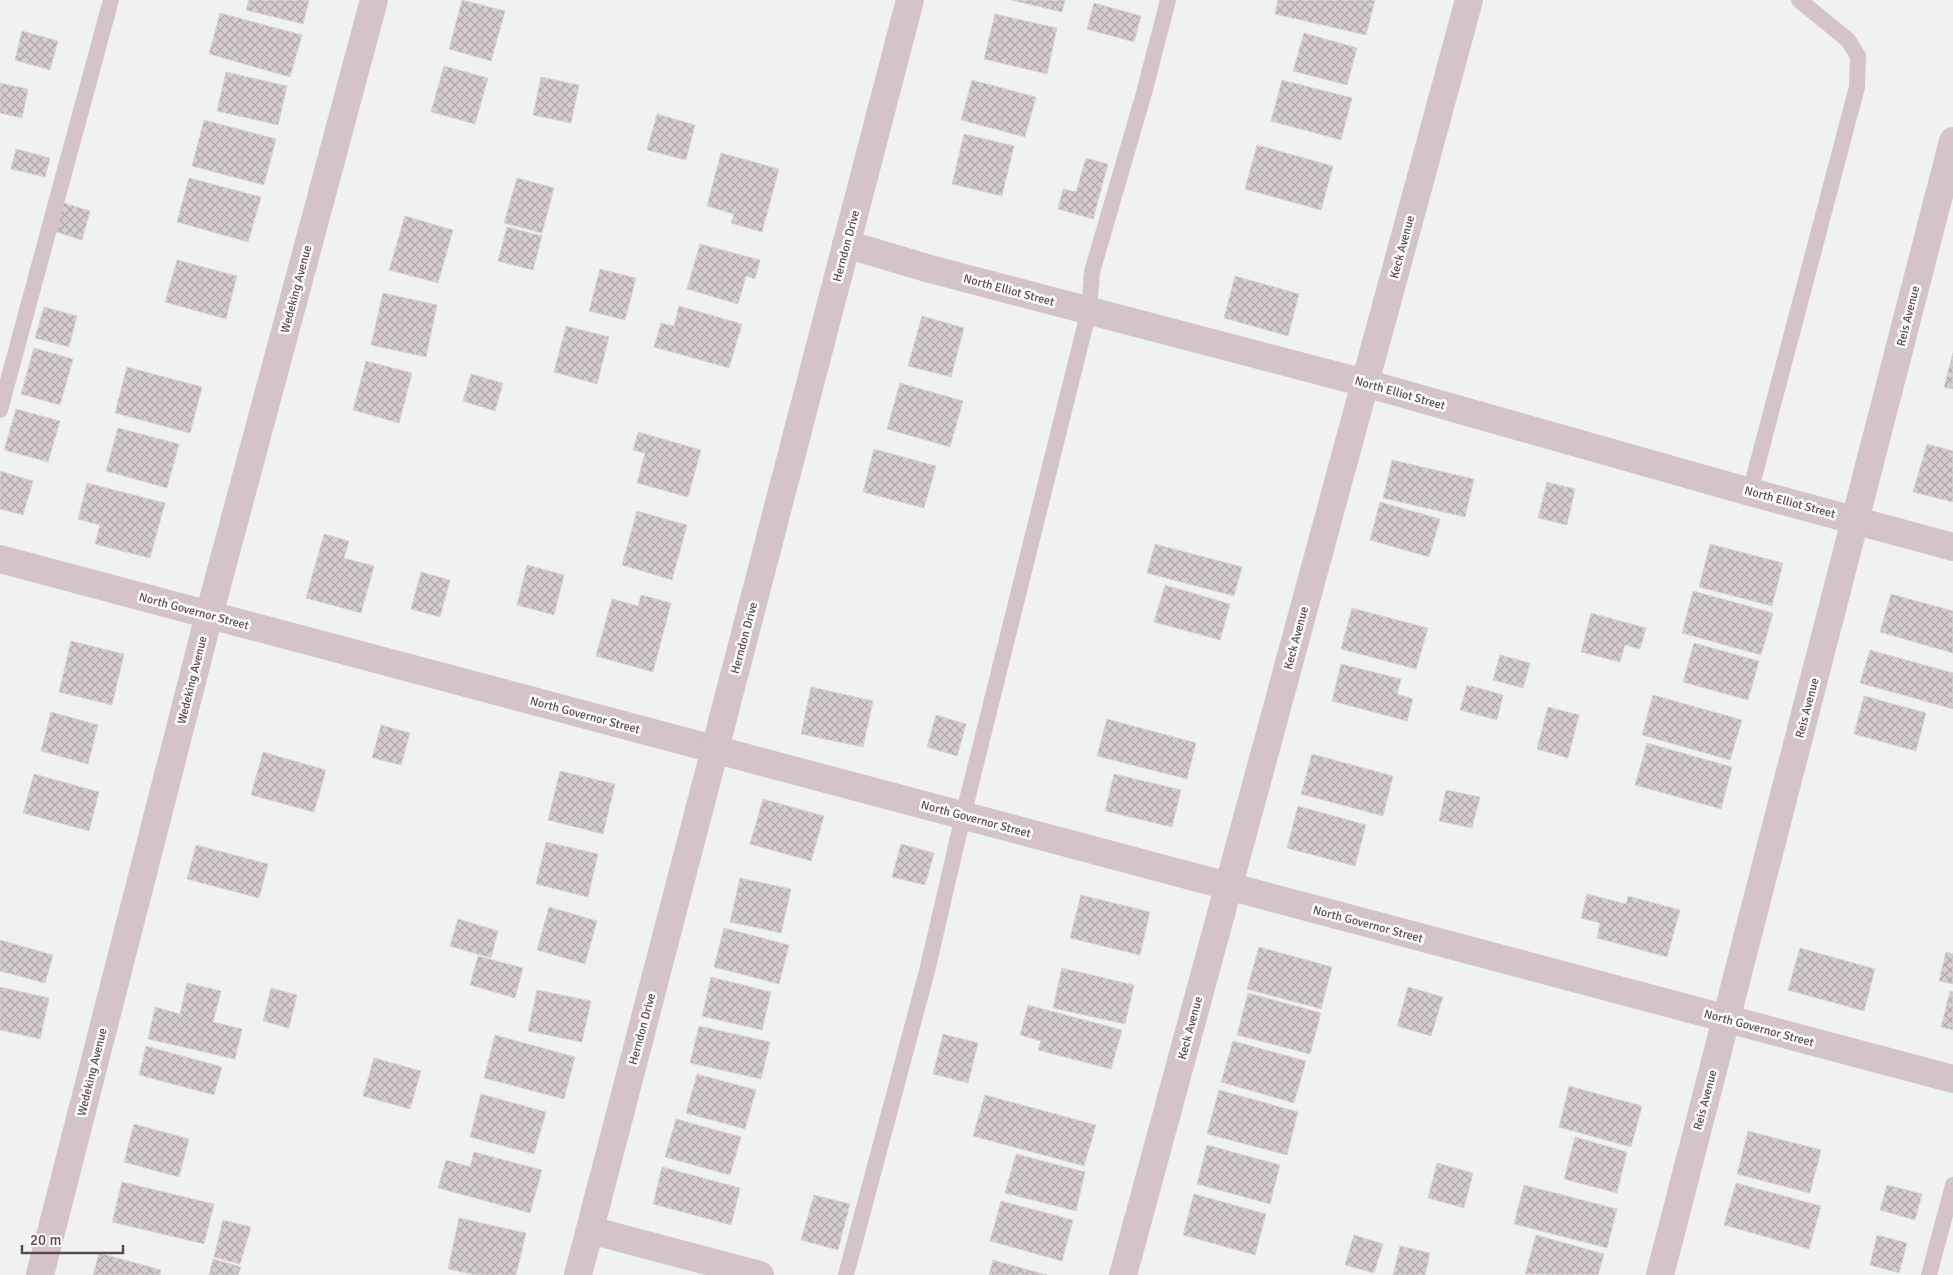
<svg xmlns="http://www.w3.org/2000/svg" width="1953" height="1275" font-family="Signika,sans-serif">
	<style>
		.building { fill: url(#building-cross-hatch); stroke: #dbd4d4 }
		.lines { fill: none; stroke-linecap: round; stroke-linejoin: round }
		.lane { stroke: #d4c4c8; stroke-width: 16 }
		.street { stroke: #d4c4c8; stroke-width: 28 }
		.labels { text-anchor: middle; stroke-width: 5; stroke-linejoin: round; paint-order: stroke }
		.street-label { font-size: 12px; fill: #5d484e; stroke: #fff }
	</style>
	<defs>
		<pattern id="building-cross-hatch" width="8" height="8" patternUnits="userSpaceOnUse" patternTransform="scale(1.25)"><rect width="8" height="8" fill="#d5ccce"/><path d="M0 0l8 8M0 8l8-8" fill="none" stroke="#b0a8a9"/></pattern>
	</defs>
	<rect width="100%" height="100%" fill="#f0f2f1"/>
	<g class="building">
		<polygon points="249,0 309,0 303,24 246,10"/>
		<polygon points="462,0 505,11 491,61 449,49"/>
		<polygon points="1011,0 1065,0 1062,12"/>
		<polygon points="1278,0 1375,0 1366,35 1275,14"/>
		<polygon points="1094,3 1141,16 1134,42 1087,29"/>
		<polygon points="220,13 302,35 290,77 209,54"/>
		<polygon points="995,14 1057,28 1047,74 984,59"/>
		<polygon points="22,31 58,41 50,70 15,60"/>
		<polygon points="1304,33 1357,48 1347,85 1293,71"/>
		<polygon points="444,66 488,78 475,124 431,112"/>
		<polygon points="226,72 287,86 278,125 217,111"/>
		<polygon points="541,77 579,85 571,123 533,115"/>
		<polygon points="972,80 1036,97 1025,137 961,120"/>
		<polygon points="1282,80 1352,98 1341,140 1271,121"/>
		<polygon points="0,83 28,89 22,118 0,113"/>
		<polygon points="657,114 695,125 686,160 647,150"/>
		<polygon points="204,120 276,139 264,185 192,166"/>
		<polygon points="964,134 1014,146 1002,196 952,184"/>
		<polygon points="1257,145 1333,166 1321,210 1245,189"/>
		<polygon points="16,149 50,158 45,177 11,169"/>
		<polygon points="721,153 779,169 762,232 731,223 734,214 707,206"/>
		<polygon points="1086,158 1108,164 1093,219 1058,209 1063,189 1076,192"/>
		<polygon points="189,178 261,197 248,242 177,222"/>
		<polygon points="517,178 554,188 542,233 504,223"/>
		<polygon points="61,202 90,211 82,240 53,231"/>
		<polygon points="405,216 453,230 438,283 389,270"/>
		<polygon points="507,227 542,236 533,270 498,261"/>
		<polygon points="700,244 760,260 755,279 746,276 738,304 687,289"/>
		<polygon points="177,260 237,276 226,319 165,302"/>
		<polygon points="600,269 636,278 625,320 589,311"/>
		<polygon points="1235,276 1299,294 1288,336 1224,318"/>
		<polygon points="383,293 437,305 426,357 371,345"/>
		<polygon points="679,306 742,324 729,368 654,347 661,323 674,326"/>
		<polygon points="44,307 77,316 69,347 35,338"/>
		<polygon points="922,316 964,328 951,377 908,366"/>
		<polygon points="566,326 609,337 597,384 554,372"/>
		<polygon points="34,348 73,359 60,405 21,394"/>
		<polygon points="1953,353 1953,389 1944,387"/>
		<polygon points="366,361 412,373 399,423 353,410"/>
		<polygon points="127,367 202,387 190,433 115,413"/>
		<polygon points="471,374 503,383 495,411 463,401"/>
		<polygon points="900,383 963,401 950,447 887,429"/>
		<polygon points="16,409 60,421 48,462 4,450"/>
		<polygon points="118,428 179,444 167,488 106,471"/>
		<polygon points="638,432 701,450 688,497 637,483 645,453 633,450"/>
		<polygon points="1927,444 1953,451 1953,502 1913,492"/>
		<polygon points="874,449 936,466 924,508 863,492"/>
		<polygon points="1392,460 1474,479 1465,517 1383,498"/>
		<polygon points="0,471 33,481 23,515 0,509"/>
		<polygon points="1547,482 1575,489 1567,525 1538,518"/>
		<polygon points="87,483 165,503 150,558 95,544 100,525 78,519"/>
		<polygon points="1380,502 1440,519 1429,557 1370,540"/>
		<polygon points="637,511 687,525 672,580 622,565"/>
		<polygon points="324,534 349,541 344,558 374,566 361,613 306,598"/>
		<polygon points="1155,544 1242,567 1234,596 1147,573"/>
		<polygon points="1710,544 1783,563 1772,606 1699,587"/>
		<polygon points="527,565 564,575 554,615 517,605"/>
		<polygon points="421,572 450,580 440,617 411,609"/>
		<polygon points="1165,585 1230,604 1220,640 1154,622"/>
		<polygon points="1693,591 1773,613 1761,655 1682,633"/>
		<polygon points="1891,594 1953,611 1953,653 1880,632"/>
		<polygon points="641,595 671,603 653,672 596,656 612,599 638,606"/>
		<polygon points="1352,608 1428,628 1416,669 1341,649"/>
		<polygon points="1591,613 1646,628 1640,649 1625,645 1620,662 1581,652"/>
		<polygon points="71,641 124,654 112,705 59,692"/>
		<polygon points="1694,643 1759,661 1748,700 1683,682"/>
		<polygon points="1870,650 1953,673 1953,709 1860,683"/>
		<polygon points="1500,655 1530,663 1523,688 1493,680"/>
		<polygon points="1341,664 1401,679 1397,694 1413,699 1407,721 1332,701"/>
		<polygon points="1467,685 1503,695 1497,720 1460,710"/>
		<polygon points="811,687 873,701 863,747 801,734"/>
		<polygon points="1653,695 1742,720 1730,760 1642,735"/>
		<polygon points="1864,696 1926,713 1916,751 1854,734"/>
		<polygon points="1548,707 1579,715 1568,758 1537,749"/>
		<polygon points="51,712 98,725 88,764 41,751"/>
		<polygon points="936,715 966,724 957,756 927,747"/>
		<polygon points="1107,719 1196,743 1187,779 1097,756"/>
		<polygon points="381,725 410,733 401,765 372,758"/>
		<polygon points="1647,743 1732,767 1721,809 1635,785"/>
		<polygon points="263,752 326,770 314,812 251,795"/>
		<polygon points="1312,754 1393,776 1383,816 1301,794"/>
		<polygon points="560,771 615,784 603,834 548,820"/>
		<polygon points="34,774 99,792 89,831 23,813"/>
		<polygon points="1114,774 1181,790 1172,827 1105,811"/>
		<polygon points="1446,790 1480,797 1472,828 1439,821"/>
		<polygon points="763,799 824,816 811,861 750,844"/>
		<polygon points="1298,806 1366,825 1355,866 1287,848"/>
		<polygon points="546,842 598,854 588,897 536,884"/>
		<polygon points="901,844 934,853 925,885 892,877"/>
		<polygon points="196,845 268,864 259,898 187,879"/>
		<polygon points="740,878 791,889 781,933 730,922"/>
		<polygon points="1587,894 1626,904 1628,896 1680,910 1667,957 1597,938 1600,923 1581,918"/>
		<polygon points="1081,895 1150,912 1140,955 1070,938"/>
		<polygon points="549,907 597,921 585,964 537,950"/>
		<polygon points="458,919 498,931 491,958 450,946"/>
		<polygon points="724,928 789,945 779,984 714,967"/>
		<polygon points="0,940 53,955 45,983 0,971"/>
		<polygon points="1259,947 1332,967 1321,1009 1247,989"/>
		<polygon points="1800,948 1875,969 1864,1011 1788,990"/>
		<polygon points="1946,952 1953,954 1953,984 1939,981"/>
		<polygon points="478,956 523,968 515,998 470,985"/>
		<polygon points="1062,968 1134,985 1125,1024 1053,1008"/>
		<polygon points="711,977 771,992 762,1030 702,1016"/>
		<polygon points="187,983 221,991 213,1022 242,1029 235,1059 148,1039 155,1007 180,1014"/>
		<polygon points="0,987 49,998 40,1039 0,1030"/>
		<polygon points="1408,987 1443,997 1431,1036 1397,1026"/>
		<polygon points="271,988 297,995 289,1028 263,1021"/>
		<polygon points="537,990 591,1001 582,1042 528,1031"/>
		<polygon points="1950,991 1953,992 1953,1030 1941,1027"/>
		<polygon points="1248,993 1321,1013 1310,1054 1237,1035"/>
		<polygon points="1028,1005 1122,1030 1111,1069 1038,1050 1041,1041 1020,1035"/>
		<polygon points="699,1026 770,1042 761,1079 690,1063"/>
		<polygon points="943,1034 978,1043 968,1083 933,1074"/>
		<polygon points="495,1035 575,1057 564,1099 484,1078"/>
		<polygon points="1233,1041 1306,1061 1294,1103 1221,1082"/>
		<polygon points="146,1046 222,1067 214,1095 139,1075"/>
		<polygon points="374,1058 421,1071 410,1109 363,1096"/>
		<polygon points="697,1074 756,1090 745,1129 686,1113"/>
		<polygon points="1569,1086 1642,1106 1631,1147 1559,1127"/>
		<polygon points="1219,1090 1298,1112 1287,1155 1207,1134"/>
		<polygon points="481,1094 546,1112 534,1154 470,1137"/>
		<polygon points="985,1095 1096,1125 1084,1166 973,1136"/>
		<polygon points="676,1119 741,1137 730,1175 665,1157"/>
		<polygon points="134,1124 189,1139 179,1177 124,1162"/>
		<polygon points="1748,1131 1821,1150 1810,1193 1737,1174"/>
		<polygon points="1575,1137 1627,1152 1617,1193 1564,1179"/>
		<polygon points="1207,1145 1280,1165 1270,1204 1197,1184"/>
		<polygon points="474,1152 542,1170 530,1213 438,1188 446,1160 470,1167"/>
		<polygon points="1016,1154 1085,1172 1076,1211 1005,1193"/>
		<polygon points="1437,1163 1473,1173 1464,1208 1428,1198"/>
		<polygon points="662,1167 740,1188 731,1225 653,1204"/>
		<polygon points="122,1182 214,1204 204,1244 112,1222"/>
		<polygon points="1736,1183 1821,1206 1809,1249 1724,1225"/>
		<polygon points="1524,1185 1617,1209 1607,1248 1514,1224"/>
		<polygon points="1887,1185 1922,1194 1915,1220 1880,1210"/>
		<polygon points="1194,1194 1266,1214 1255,1255 1183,1235"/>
		<polygon points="814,1195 850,1204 838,1250 801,1240"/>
		<polygon points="1001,1201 1073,1220 1062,1261 990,1241"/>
		<polygon points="459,1218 526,1233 516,1275 476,1275 448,1269"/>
		<polygon points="223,1220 251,1227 240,1264 214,1257"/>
		<polygon points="1354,1235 1383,1244 1374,1273 1345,1265"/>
		<polygon points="1536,1235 1604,1254 1598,1275 1525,1274"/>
		<polygon points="1877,1235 1907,1243 1899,1273 1870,1265"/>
		<polygon points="1400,1246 1430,1253 1425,1275 1393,1275"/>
		<polygon points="99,1253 161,1270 160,1275 93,1275"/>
		<polygon points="213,1259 241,1267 238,1275 209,1275"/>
		<polygon points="993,1260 1047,1275 989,1275"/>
	</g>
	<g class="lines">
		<g class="lane">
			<polyline points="0,410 111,0"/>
			<polyline points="1750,492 1857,87 1858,56 1848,40 1799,0"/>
			<polyline points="846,1275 927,971 963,816 1089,310 1092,272 1144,93 1168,0"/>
			<polyline points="1929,1275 1953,1185"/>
		</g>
		<g class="street">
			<polyline points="846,244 930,269 1365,383 1750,492 1953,547"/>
			<polyline points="0,559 1953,1079"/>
			<polyline points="590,1230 760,1275"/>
			<polyline points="40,1275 209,615 374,0"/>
			<polyline points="578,1275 910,0"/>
			<polyline points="1123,1275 1469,0"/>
			<polyline points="1660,1275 1953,141"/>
		</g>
	</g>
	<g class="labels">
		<g class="street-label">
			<text transform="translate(846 246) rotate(-75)" y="4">Herndon Drive</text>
			<text transform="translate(1402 247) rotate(-75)" y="4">Keck Avenue</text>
			<text transform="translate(296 289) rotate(-75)" y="4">Wedeking Avenue</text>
			<text transform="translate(1009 290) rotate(15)" y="4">North Elliot Street</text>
			<text transform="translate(1908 316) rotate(-76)" y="4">Reis Avenue</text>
			<text transform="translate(1400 393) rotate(16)" y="4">North Elliot Street</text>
			<text transform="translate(1790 502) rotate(15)" y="4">North Elliot Street</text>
			<text transform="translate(194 611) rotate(15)" y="4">North Governor Street</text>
			<text transform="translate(744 638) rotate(-75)" y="4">Herndon Drive</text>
			<text transform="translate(1296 638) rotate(-75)" y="4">Keck Avenue</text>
			<text transform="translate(192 680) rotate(-76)" y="4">Wedeking Avenue</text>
			<text transform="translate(1807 708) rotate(-75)" y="4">Reis Avenue</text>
			<text transform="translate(585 715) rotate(15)" y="4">North Governor Street</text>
			<text transform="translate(976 819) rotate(15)" y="4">North Governor Street</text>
			<text transform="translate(1368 924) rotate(15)" y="4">North Governor Street</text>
			<text transform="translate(1190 1028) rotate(-75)" y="4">Keck Avenue</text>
			<text transform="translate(1759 1028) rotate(15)" y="4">North Governor Street</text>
			<text transform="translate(642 1029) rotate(-75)" y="4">Herndon Drive</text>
			<text transform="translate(92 1072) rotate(-76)" y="4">Wedeking Avenue</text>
			<text transform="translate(1705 1100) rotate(-75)" y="4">Reis Avenue</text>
		</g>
	</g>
	<path d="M22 1245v8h101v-8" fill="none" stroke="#5d484e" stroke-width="2.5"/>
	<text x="30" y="1245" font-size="15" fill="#5d484e" stroke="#ffffff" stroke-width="4" paint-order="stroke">20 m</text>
</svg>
